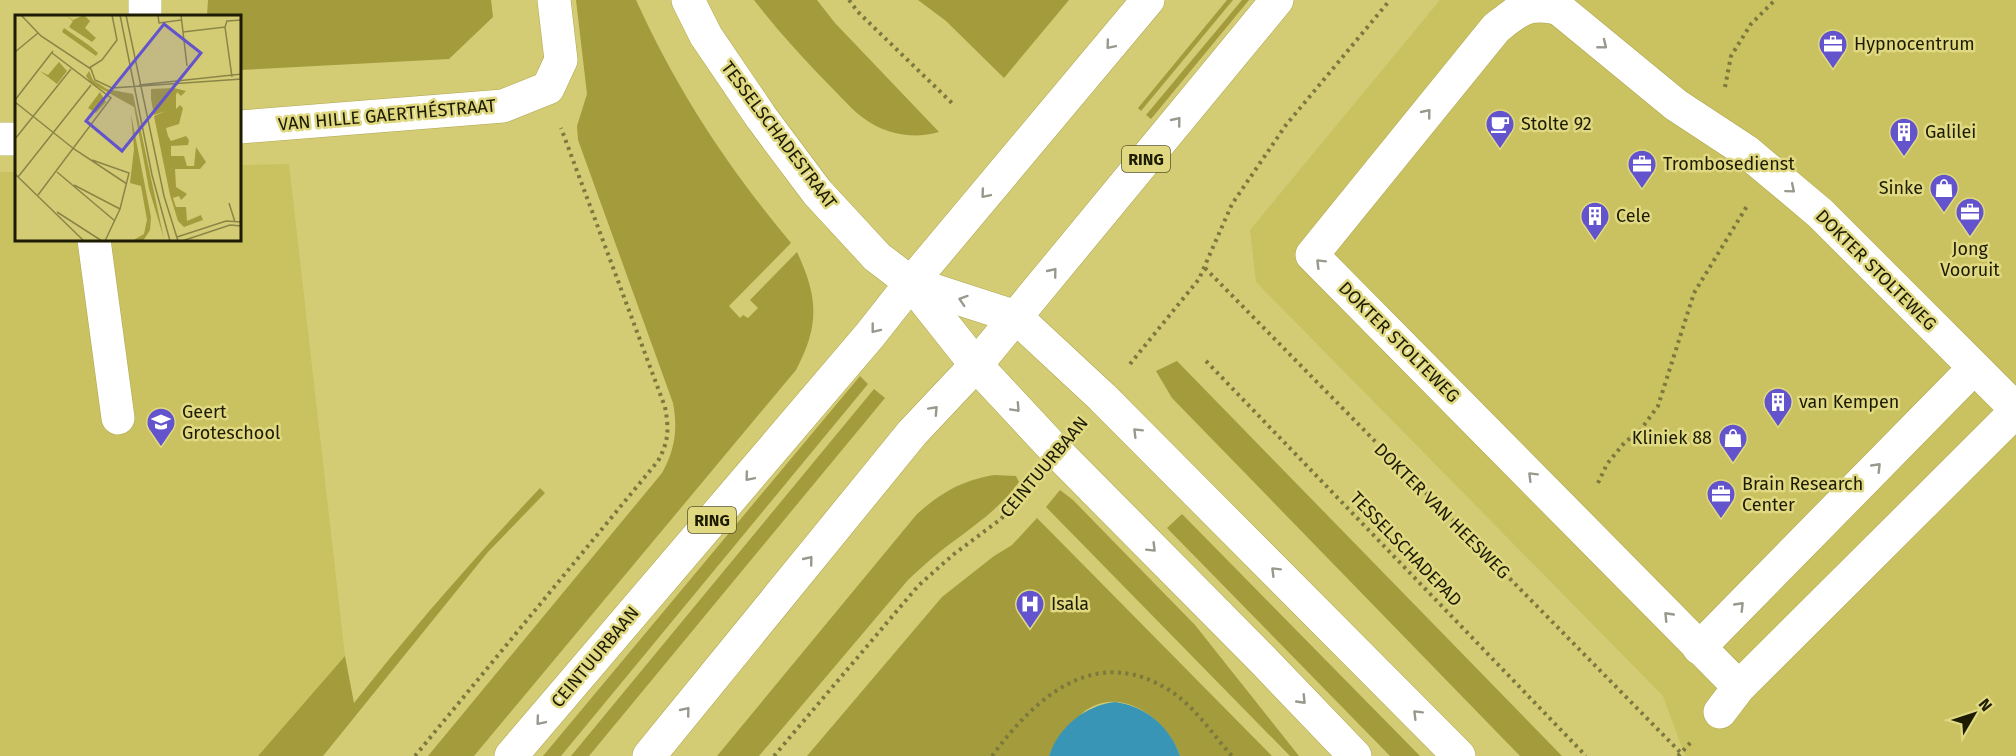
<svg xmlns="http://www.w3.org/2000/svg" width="2016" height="756" font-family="'Fira Sans',sans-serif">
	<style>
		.built { fill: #cac161 }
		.green { fill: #a39b3c }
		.water { fill: #3895b5 }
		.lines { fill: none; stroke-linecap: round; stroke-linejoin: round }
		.minor-casing { stroke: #ada64f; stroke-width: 34 }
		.major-casing { stroke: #ada64f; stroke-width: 34 }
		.path { stroke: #7c783e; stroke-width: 4; stroke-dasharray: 3 4.5; stroke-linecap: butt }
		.minor { stroke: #fff; stroke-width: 33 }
		.major { stroke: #fff; stroke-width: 33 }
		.oneway { stroke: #99988d }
		.labels { text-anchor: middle; stroke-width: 5; stroke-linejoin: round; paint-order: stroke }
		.shield { fill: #e0d982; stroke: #585428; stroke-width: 1.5 }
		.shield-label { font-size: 16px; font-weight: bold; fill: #1d1b01 }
		.poi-label { font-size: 18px; fill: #1d1b01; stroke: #e0d982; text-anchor: start }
		.street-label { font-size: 18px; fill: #1d1b01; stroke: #e0d982 }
		.inset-road { fill: none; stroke: #8a8547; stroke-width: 1.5 }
		.view { fill: #6354cd; fill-opacity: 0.15; stroke: #6354cd; stroke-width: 3 }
		.inset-edge { fill: none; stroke: #1d1b01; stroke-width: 3 }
	</style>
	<rect width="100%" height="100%" fill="#d3cc75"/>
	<g class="built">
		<polygon points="1440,0 2016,0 2016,756 1685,756 1663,696 1256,282 1250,230"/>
		<polygon points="289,164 345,656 258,756 0,756 0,172 16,172 16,240 240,240 240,165"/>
	</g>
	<g class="green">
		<polygon points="208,0 491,0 493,17 449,59 240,70 240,16 207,16"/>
		<path d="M576,0H636C678,92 727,166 791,243L729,306L740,318L743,315L748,318L758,308L750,300L797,252C818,297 820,325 796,370L474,756H428L662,473C675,450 678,429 673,403L578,140L577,126L587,94Z"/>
		<path d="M754,0H817L835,23L939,132C918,138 896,136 876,126C858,117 845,101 831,87C804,59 778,31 754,0Z"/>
		<polygon points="918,0 1069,0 1004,78 946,21"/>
		<polygon points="1227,0 1233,0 1141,111 1138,108"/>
		<polygon points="1242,0 1249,0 1151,119 1146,115"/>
		<polygon points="1177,361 1562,756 1520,756 1172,398 1156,371"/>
		<polygon points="860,376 868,384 561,756 543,756"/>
		<polygon points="874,389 885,398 589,756 571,756"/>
		<path d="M994,475L1016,476L1019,482C1001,507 978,523 954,541C937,553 923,566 908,580L759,756H717L917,514C942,492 961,481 994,475Z"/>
		<path d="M540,488L545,493L488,552L323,756H258L345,656L354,703C413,628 474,558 540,488Z"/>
		<polygon points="1060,490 1073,500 1195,625 1299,756 1290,756 1046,507"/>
		<polygon points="1182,514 1420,756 1390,756 1167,528"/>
		<path d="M1037,518L1272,756H1180C1169,722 1125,686 1088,709C1077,715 1060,741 1051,751L1049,756H807L942,597L994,556L1012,545Z"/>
	</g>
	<path class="water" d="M1115,702C1146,706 1170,727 1180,756H1049C1058,727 1086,705 1115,702Z"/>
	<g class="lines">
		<g class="minor-casing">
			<g id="minor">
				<polyline points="145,0 145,16"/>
				<polyline points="688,0 706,36 761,117 817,192 877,257 911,283 976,365 1057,452 1261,658 1355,756"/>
				<polyline points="1554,0 1558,8 1676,105 1746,151 1820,213 2016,409"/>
				<path d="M1558,8C1527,2 1520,9 1496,28L1312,255L1739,687"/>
				<polyline points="240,127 503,106 548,88 561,60 554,0"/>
				<polyline points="0,139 16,139"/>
				<polyline points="94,240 118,418"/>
				<polyline points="911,283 1016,317 1102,397 1459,756"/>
				<polyline points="1699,648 1974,368"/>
				<polyline points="1720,712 1739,687 2016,411"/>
			</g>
		</g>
		<g class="major-casing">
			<g id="major">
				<polyline points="511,756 870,335 911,283 1148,0"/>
				<polyline points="649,756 912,433 976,365 1277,0"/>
			</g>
		</g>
		<g class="path">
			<polyline points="849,0 858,12 953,104"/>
			<polyline points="1725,87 1731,56 1751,24 1775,0"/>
			<polyline points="1205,268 1681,753"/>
			<polyline points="1206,361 1586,756"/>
			<polyline points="1130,364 1199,279 1232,204 1286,125 1390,0"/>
			<polyline points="1598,483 1607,464 1625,442 1639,432 1658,406 1694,293 1747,206"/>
			<path d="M415,756L658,461C669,441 669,429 665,407L561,128"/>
			<polyline points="774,756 918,586 954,554 1001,519 1030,486"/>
			<path d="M992,756C1036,696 1097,642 1172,692C1196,708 1213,735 1232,756"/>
			<polyline points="1678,756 1692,741"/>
		</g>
		<use href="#minor" class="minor"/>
		<use href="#major" class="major"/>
	</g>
	<defs><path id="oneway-chevron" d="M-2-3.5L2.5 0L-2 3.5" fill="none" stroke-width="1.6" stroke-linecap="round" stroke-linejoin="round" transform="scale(1.5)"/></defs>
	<g class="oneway">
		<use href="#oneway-chevron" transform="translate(1110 45) rotate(130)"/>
		<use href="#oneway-chevron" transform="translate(1603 45) rotate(39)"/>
		<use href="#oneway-chevron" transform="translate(1427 113) rotate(-51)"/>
		<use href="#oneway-chevron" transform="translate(1177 121) rotate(-51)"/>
		<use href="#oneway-chevron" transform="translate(1791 189) rotate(40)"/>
		<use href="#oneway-chevron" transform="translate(985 194) rotate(130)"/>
		<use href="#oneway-chevron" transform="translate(1320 263) rotate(-135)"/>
		<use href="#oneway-chevron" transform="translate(1053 272) rotate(-51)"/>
		<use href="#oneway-chevron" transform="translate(963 300) rotate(-162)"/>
		<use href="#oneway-chevron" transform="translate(875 329) rotate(128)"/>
		<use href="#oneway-chevron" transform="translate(1016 408) rotate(47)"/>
		<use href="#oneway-chevron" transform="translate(934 410) rotate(-47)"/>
		<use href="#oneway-chevron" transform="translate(1137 432) rotate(-135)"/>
		<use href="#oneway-chevron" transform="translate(1877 467) rotate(-46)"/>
		<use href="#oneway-chevron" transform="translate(1532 476) rotate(-135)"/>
		<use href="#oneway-chevron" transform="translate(749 477) rotate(130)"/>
		<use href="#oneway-chevron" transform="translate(1152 548) rotate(45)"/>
		<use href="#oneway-chevron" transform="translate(809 560) rotate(-51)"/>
		<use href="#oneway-chevron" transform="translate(1275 571) rotate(-135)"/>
		<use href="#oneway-chevron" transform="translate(1740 606) rotate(-46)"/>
		<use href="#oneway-chevron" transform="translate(1668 616) rotate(-134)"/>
		<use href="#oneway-chevron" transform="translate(1302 700) rotate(46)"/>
		<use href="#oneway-chevron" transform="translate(686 711) rotate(-51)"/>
		<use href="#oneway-chevron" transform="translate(1417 714) rotate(-135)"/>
		<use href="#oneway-chevron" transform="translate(540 721) rotate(130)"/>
	</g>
	<defs>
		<g id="office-pin" transform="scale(1.5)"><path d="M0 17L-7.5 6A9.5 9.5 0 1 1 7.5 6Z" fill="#6354cd" stroke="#e0d982"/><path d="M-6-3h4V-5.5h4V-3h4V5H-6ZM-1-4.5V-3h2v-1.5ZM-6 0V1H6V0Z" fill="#fff"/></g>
		<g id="cafe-pin" transform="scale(1.5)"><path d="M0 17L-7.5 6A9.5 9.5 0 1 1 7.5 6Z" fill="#6354cd" stroke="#e0d982"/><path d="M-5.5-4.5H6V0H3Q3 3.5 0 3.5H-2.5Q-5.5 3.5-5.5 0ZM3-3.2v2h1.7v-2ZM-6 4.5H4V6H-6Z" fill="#fff"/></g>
		<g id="building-pin" transform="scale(1.5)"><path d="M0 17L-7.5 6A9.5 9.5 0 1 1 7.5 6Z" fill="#6354cd" stroke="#e0d982"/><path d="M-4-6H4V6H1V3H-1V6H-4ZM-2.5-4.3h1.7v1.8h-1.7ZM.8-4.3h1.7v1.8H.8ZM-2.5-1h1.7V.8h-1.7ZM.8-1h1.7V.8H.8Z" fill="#fff"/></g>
		<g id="shop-pin" transform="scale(1.5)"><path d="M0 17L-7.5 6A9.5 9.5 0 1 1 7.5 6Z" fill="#6354cd" stroke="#e0d982"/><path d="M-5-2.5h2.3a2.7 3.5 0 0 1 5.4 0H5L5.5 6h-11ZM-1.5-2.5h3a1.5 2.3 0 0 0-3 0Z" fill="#fff"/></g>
		<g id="school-pin" transform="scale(1.5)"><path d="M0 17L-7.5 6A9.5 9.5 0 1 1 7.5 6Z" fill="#6354cd" stroke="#e0d982"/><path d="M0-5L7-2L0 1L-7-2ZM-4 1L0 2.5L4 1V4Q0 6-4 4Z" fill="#fff"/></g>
		<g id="hospital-pin" transform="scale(1.5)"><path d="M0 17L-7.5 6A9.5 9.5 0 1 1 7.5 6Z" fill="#6354cd" stroke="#e0d982"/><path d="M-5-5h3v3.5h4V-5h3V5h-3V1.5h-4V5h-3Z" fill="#fff"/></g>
	</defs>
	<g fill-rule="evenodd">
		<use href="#office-pin" x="1833" y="44"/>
		<use href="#cafe-pin" x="1500" y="124"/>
		<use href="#building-pin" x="1904" y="132"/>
		<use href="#office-pin" x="1642" y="164"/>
		<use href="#shop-pin" x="1944" y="188"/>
		<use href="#office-pin" x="1970" y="212"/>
		<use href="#building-pin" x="1595" y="216"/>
		<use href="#building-pin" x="1778" y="402"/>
		<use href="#school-pin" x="161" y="422"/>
		<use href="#shop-pin" x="1733" y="438"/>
		<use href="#office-pin" x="1721" y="494"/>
		<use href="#hospital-pin" x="1030" y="604"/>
	</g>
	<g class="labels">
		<g class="shield">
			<rect x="1122" y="146" width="48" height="26" rx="4.5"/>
			<rect x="688" y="507" width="48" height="26" rx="4.5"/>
		</g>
		<g class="shield-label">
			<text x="1146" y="165">RING</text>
			<text x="712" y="526">RING</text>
		</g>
		<g class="poi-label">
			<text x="1854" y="50">Hypnocentrum</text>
			<text x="1521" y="130">Stolte 92</text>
			<text x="1925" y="138">Galilei</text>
			<text x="1663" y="170">Trombosedienst</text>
			<text x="1923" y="194" text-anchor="end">Sinke</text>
			<text x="1616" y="222">Cele</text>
			<text x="1970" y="255" text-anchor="middle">Jong<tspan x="1970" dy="21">Vooruit</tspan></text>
			<text x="1799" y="408">van Kempen</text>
			<text x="182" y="418">Geert<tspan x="182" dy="21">Groteschool</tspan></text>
			<text x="1712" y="444" text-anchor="end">Kliniek 88</text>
			<text x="1742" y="490">Brain Research<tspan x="1742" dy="21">Center</tspan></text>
			<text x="1051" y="610">Isala</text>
		</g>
		<g class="street-label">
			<text transform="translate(387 115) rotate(-5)" y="6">VAN HILLE GAERTHÉSTRAAT</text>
			<text transform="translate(779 135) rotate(53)" y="6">TESSELSCHADESTRAAT</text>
			<text transform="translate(1876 270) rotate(45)" y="6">DOKTER STOLTEWEG</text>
			<text transform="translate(1399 342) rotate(45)" y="6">DOKTER STOLTEWEG</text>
			<text transform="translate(1044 467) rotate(-50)" y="6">CEINTUURBAAN</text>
			<text transform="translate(1442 511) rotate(45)" y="6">DOKTER VAN HEESWEG</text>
			<text transform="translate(1406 549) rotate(46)" y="6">TESSELSCHADEPAD</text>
			<text transform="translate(595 657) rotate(-50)" y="6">CEINTUURBAAN</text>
		</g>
	</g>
	<g transform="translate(15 15)">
		<rect width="226" height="226" fill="#d3cc75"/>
		<path d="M50,0L58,5L69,0L75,6L70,13L81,23L77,27L54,12L58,6ZM49,13L75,31L83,38L81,41L47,17ZM44,47L52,56L42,69L25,56L33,60ZM74,56L78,65L92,74L118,79L149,224L134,174L119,92L76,68L71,61ZM159,73L171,76L166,81L162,77L161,80V94L165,90L168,93L164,109L151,113L153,121L156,126L171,121L174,125L173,130L156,131V141H169L172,151H179L181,132L191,147L185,154H160L161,172L172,179L166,185L164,181L158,183L161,192H171L172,206L186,200L188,205L169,212L163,206L155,180L139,101L151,96L139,100L136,84V74ZM85,77L91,87L81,98L73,93ZM116,99L136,202L135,215L128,226H117L129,219L132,205L126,171L115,168L119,134Z" fill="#a39b3c"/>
		<path class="inset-road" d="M6,0L26,21L76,54L80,65L97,73L227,64M105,0L137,160L155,226M111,0L149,181L163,226M143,0L144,8L166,5M166,0L172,51M210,12L212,6L227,5M168,17L210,12L217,62M0,37L23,18M74,53L87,45L102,25L97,0M124,70L227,59M0,85L38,36M0,87L59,134L112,169M0,124L56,54M77,145L114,158L105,194L90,226M42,157L100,206M0,159L69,226M3,162L76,70M59,170L105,194M23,180L96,83L37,38M214,188L220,207M42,197L87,226M162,222L211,206L227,207M167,226L215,210L227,211"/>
		<path class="view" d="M149,9L186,38L107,136L71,106Z"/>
		<rect width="226" height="226" class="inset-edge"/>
	</g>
	<g transform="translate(1974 714) rotate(51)" stroke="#e0d982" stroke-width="4.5" paint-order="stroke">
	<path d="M0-4.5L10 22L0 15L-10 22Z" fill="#1d1b01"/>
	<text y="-9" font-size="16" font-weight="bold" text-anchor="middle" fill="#1d1b01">N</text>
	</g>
</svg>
